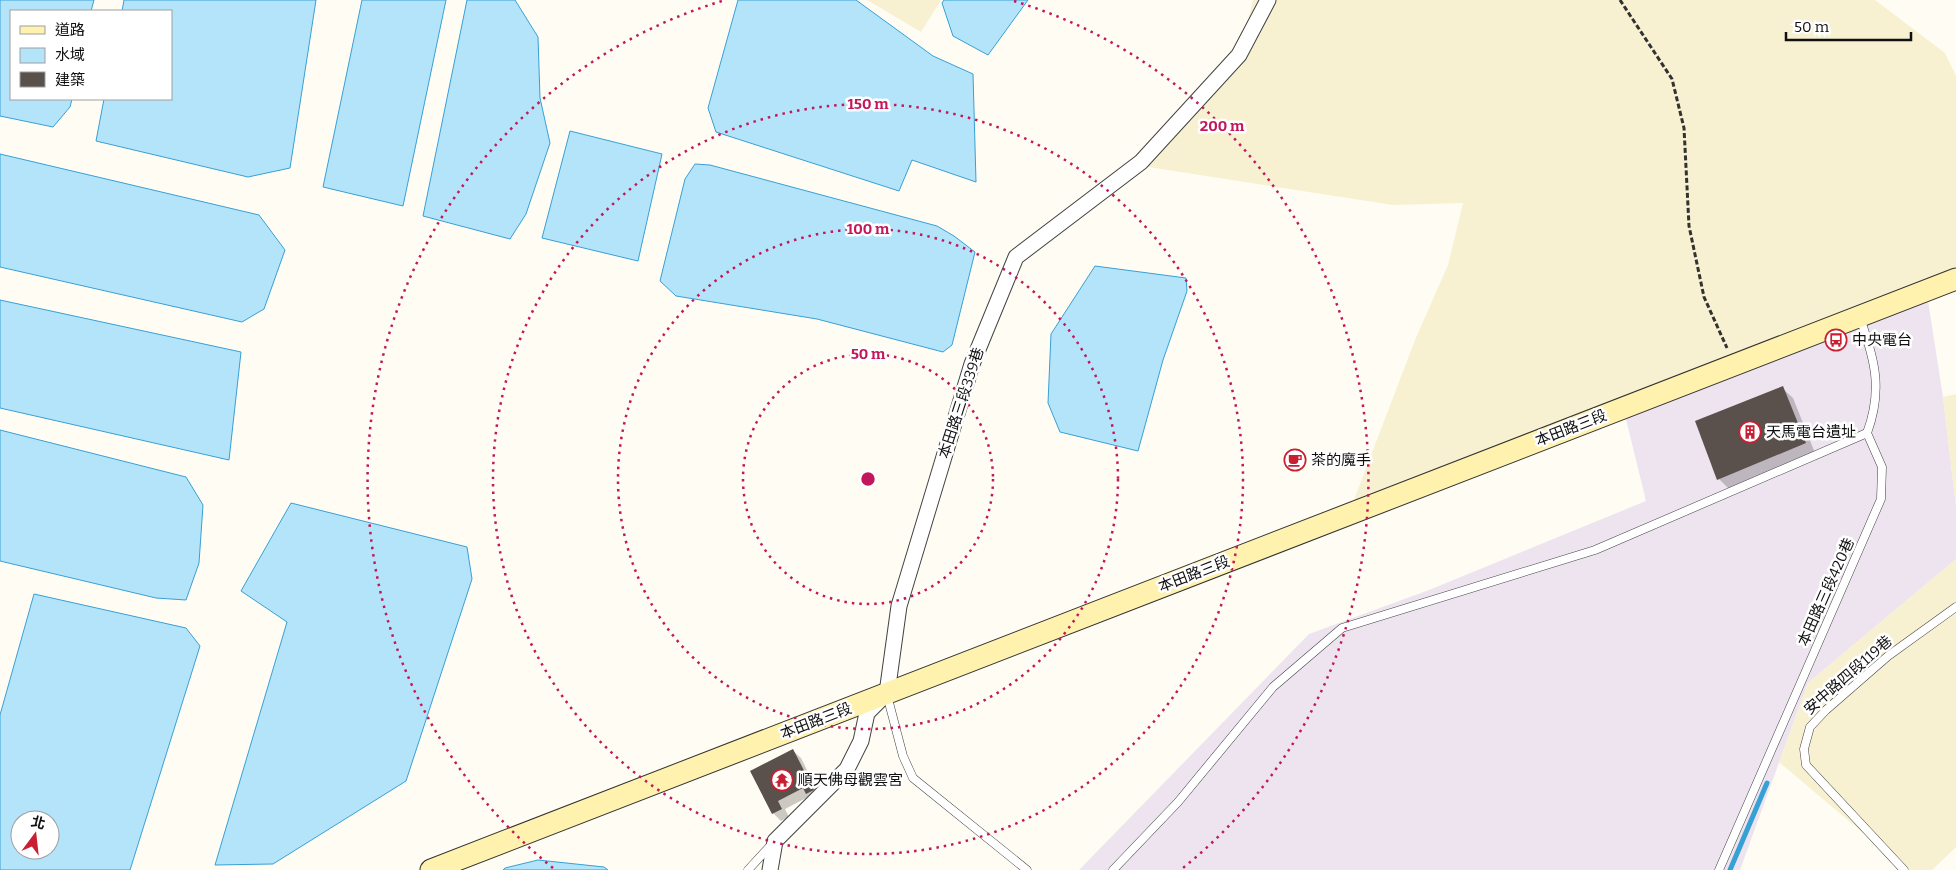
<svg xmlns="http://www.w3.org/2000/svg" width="1956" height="870" font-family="Bitter,'Noto Sans TC',serif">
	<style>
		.industrial { fill: #ede4ef }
		.farmland { fill: #f7f1d1 }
		.water { fill: #b4e4fa; stroke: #37a0d5; fill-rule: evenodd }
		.shadow { fill: #0003 }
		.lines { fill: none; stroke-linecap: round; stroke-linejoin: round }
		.stream { stroke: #37a0d5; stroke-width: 5 }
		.building { fill: #5a504c }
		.lane-casing { stroke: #434343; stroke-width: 9 }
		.street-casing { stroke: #434343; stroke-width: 17 }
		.secondary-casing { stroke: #323232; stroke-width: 23 }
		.path { stroke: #323232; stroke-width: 3; stroke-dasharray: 5 2.5; stroke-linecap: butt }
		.lane { stroke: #fff; stroke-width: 8 }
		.street { stroke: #fff; stroke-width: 15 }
		.secondary { stroke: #fff1ae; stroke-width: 21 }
		.ring { fill: none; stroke: #c2185b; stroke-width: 2.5; stroke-dasharray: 2.5 5 }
		.labels { text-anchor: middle; stroke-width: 5; stroke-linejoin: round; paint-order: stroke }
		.poi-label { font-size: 15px; fill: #101010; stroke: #fff; text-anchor: start }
		.street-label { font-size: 15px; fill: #101010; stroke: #fff }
		.centre { fill: #c2185b; stroke: #fff; stroke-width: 2.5 }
		.ring-label { font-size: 15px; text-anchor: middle; font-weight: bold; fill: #c2185b; stroke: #fff; stroke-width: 5; stroke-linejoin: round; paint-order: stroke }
	</style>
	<rect width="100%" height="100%" fill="#fffcf3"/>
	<polygon class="industrial" points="1927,294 1943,397 1956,506 1956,559 1808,683 1740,870 1079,870 1309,634 1429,590 1646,501 1624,411"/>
	<g class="farmland">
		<polygon points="867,0 941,0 921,32"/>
		<polygon points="1253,0 1875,0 1945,53 1956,76 1956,282 1344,526 1415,340 1448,265 1463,203 1393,205 1142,166 1240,52"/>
		<polygon points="1956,394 1956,506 1943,397"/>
		<polygon points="1956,559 1956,847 1932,870 1907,870 1779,762 1808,683"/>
	</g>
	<g class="water">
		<polygon points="0,0 94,0 91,11 11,11 11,99 72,99 70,107 53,127 0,116"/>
		<polygon points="124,0 316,0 290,168 248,177 96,141 104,99 171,99 171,11 122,11"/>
		<polygon points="362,0 446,0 403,206 323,187"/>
		<polygon points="467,0 515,0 538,37 540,98 550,143 526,214 510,239 423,216"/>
		<polygon points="738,0 856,0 933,56 973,74 976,182 912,160 899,191 716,132 708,108"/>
		<polygon points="944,0 1028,0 988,55 953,36 942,3"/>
		<polygon points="570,131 662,154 638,261 542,238"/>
		<polygon points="0,154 259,215 285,250 264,309 242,322 0,267"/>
		<polygon points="695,164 710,165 937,226 954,236 975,252 952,345 943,352 817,319 676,296 660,281 685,179"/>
		<polygon points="1095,266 1186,278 1187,291 1163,360 1138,451 1060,432 1048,403 1051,334"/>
		<polygon points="0,300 241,352 229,460 0,408"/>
		<polygon points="0,430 186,477 203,505 199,563 186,600 156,598 0,561"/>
		<polygon points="291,503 467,547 472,579 406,781 273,864 215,865 287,622 241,591"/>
		<path d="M34,594L186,628L200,646L130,870H0V715ZM20,820H50V850H20Z"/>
		<polygon points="538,860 604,867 608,870 503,870 505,868"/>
	</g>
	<g class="shadow">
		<polygon points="1782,388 1793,398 1815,453 1729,489 1719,479"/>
		<polygon points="793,751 801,758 821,798 810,796 785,809 789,817 781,821 773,813"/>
	</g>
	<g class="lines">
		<polyline class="stream" points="1730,870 1767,783"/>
	</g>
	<g class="building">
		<polygon points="1783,386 1806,443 1717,480 1695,421"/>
		<polygon points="793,749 814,790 806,794 803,788 778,801 782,809 772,814 750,771"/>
	</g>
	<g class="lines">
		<g class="lane-casing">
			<g id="lane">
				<polyline points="887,695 903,756 913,778 1027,870"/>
				<polyline points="748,870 772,844"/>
				<polyline points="1113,870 1178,802 1273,687 1342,628 1595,550 1867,433"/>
				<path d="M1719,870L1881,499L1882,467L1867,433C1883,390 1875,360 1860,318"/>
				<polyline points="1904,870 1806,765 1804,749 1810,727 1826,710 1888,656 1956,607"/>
			</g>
		</g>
		<g class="street-casing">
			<polyline id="street" points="770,870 775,841 847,769 861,741 867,713 887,693 899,606 972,364 1016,257 1141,162 1239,55 1268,0"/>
		</g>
		<g class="secondary-casing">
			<polyline id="secondary" points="431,870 1956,279"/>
		</g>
		<polyline class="path" points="1620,0 1672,79 1684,128 1689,226 1704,297 1727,348"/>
		<use href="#lane" class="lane"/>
		<use href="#street" class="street"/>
		<use href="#secondary" class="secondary"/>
	</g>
	<g class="ring">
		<circle cx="868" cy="479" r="125"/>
		<circle cx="868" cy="479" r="250"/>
		<circle cx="868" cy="479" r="375"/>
		<path d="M553 868A500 500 0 0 1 722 1M1014 1A500 500 0 0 1 1183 868"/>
	</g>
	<defs>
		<g id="bus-ring" transform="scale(1.125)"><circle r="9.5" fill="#fff" stroke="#c91f32" stroke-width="1.5"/><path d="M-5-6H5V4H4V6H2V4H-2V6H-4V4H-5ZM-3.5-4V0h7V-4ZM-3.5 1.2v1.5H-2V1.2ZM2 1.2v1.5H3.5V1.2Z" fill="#c91f32"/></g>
		<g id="building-ring" transform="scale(1.125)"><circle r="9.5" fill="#fff" stroke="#c91f32" stroke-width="1.5"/><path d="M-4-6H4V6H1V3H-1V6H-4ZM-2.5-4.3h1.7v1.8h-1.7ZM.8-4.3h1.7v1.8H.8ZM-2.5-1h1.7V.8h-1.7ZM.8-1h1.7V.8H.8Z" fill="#c91f32"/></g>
		<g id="cafe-ring" transform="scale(1.125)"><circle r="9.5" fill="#fff" stroke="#c91f32" stroke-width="1.5"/><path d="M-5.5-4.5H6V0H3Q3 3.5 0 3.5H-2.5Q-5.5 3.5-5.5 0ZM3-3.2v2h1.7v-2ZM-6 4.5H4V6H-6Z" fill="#c91f32"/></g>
		<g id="temple-ring" transform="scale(1.125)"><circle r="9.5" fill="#fff" stroke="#c91f32" stroke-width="1.5"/><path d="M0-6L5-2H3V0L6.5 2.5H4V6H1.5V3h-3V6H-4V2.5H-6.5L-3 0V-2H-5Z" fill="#c91f32"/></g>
	</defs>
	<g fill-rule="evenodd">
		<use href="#bus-ring" x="1836" y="340"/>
		<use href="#building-ring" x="1750" y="432"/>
		<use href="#cafe-ring" x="1295" y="460"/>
		<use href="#temple-ring" x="782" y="780"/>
	</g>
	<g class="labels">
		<g class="poi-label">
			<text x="1852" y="345">中央電台</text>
			<text x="1766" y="437">天馬電台遺址</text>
			<text x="1311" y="465">茶的魔手</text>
			<text x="798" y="785">順天佛母觀雲宮</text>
		</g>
		<g class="street-label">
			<text transform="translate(961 403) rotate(-72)" y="5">本田路三段339巷</text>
			<text transform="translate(1571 428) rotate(-21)" y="5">本田路三段</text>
			<text transform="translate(1194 574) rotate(-21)" y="5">本田路三段</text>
			<text transform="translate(1826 592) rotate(-66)" y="5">本田路三段420巷</text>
			<text transform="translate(1848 675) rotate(-41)" y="5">安中路四段119巷</text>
			<text transform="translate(816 721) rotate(-21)" y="5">本田路三段</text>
		</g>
	</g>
	<circle cx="868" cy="479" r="8" class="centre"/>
	<g class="ring-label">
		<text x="868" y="109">150 m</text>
		<text x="1222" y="131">200 m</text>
		<text x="868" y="234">100 m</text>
		<text x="868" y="359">50 m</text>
	</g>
	<rect x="10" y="10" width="162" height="90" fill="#ffffff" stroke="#9f9f9f"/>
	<rect x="20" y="26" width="25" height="8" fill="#fff1ae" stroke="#9f9f9f"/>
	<text x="55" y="35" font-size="15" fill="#101010">道路</text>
	<rect x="20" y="48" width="25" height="15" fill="#b4e4fa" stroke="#9f9f9f"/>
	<text x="55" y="60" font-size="15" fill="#101010">水域</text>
	<rect x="20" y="72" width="25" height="15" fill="#5a504c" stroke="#9f9f9f"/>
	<text x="55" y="85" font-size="15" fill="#101010">建築</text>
	<g transform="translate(35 835) rotate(15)"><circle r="24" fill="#ffffff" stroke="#9f9f9f"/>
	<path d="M0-4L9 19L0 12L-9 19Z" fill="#c91f32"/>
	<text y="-8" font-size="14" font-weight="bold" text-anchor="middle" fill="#101010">北</text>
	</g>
	<path d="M1786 32v8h125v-8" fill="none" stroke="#101010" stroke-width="2.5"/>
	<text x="1794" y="32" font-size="15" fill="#101010" stroke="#ffffff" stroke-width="4" paint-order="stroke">50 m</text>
</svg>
